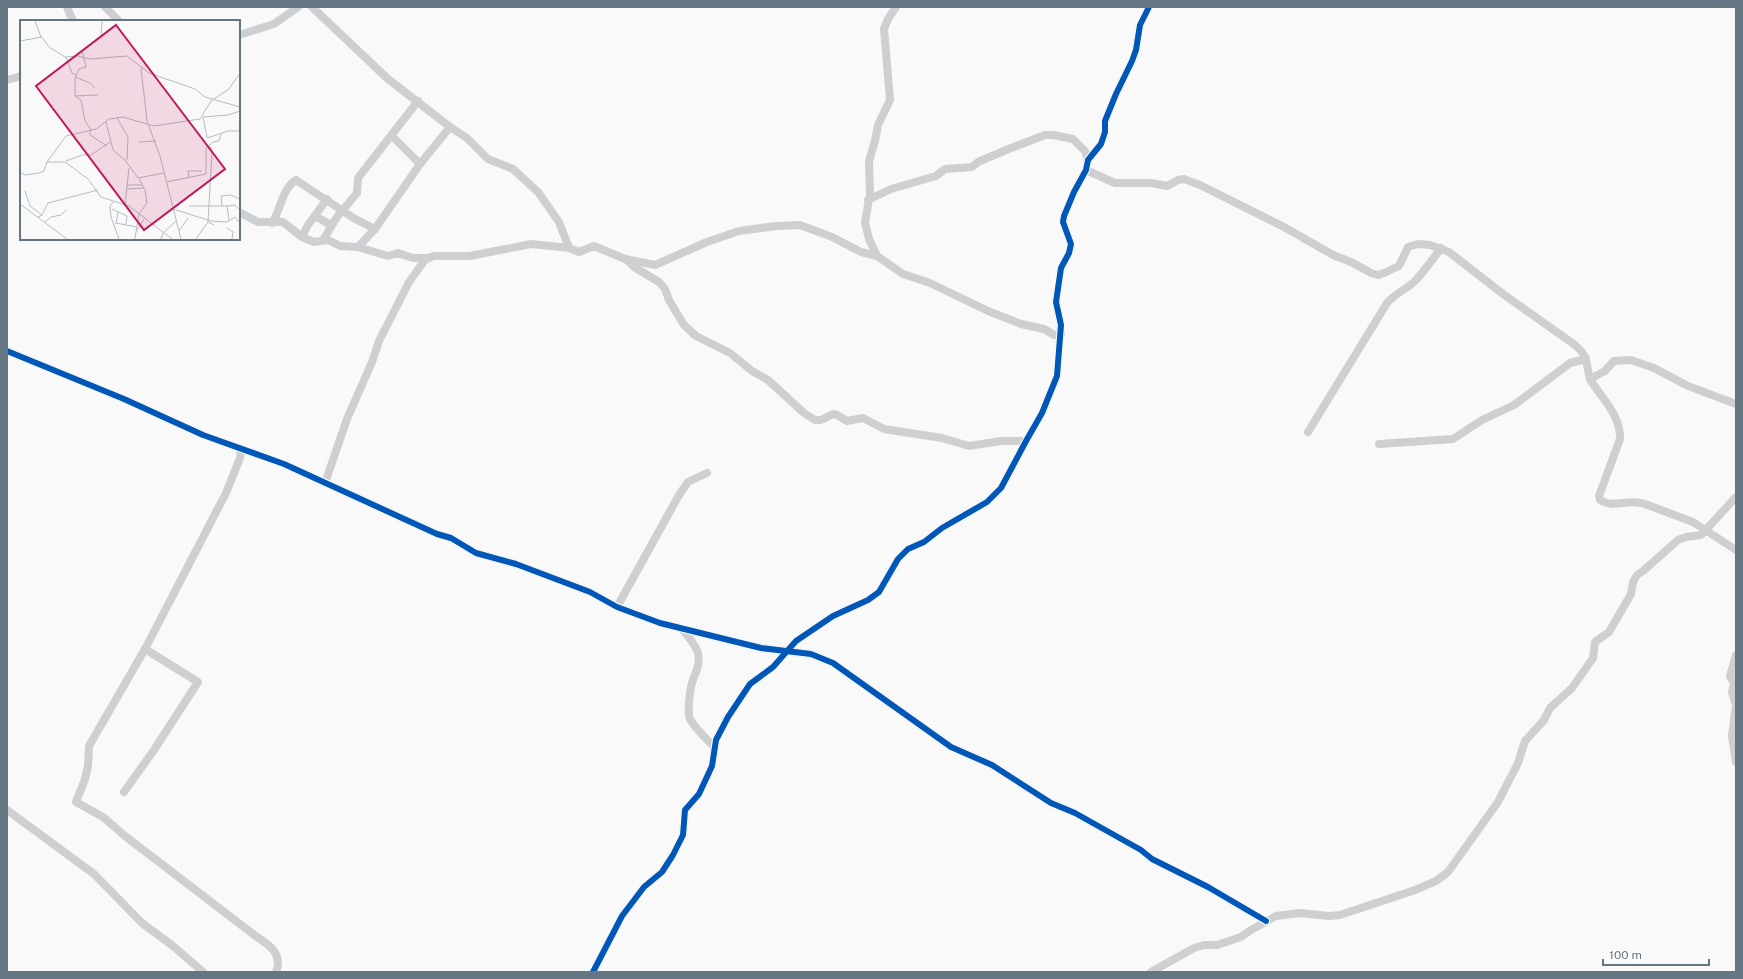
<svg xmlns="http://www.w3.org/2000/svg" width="1743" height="979" font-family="'Public Sans',sans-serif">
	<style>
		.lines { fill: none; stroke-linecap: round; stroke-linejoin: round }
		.minor { stroke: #cecfd0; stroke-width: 8 }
		.cycleway-casing { stroke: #fff; stroke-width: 8 }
		.cycleway { stroke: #0057b8; stroke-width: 6 }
		.inset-road { fill: none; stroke: #b5bdc3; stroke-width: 1 }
		.view { fill: #c2185b; fill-opacity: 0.15; stroke: #c2185b; stroke-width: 2 }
		.inset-edge { fill: none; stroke: #657683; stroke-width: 2 }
	</style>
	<rect width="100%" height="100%" fill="#f9f9f9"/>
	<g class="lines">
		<g class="minor">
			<polyline points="67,7 73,21"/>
			<polyline points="105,7 119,21"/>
			<polyline points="312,7 388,79 450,127 467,138 488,159 513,169 538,192 559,222 569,248"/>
			<polyline points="239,35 274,24 298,7"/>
			<polyline points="7,80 21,76"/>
			<polyline points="392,136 420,164"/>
			<path d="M1086,170L1115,183H1151L1167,186L1178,180L1184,179L1200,185L1284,227L1333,255L1351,262L1371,273L1378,275L1384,273L1399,266L1408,247L1418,244L1430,245L1449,252L1503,294L1575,345C1579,349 1585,354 1586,360C1588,367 1588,375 1591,381C1602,398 1621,416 1620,439L1599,496L1600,500C1614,509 1628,498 1645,504L1693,522L1736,550"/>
			<polyline points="868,200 891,189 936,176 945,169 972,167 978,162 1006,150 1045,135 1053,135 1073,139 1085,151 1088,160"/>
			<polyline points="239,212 258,222 283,222 302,237 314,242 328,240 340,246 358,247 388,256 398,253 413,258 429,258"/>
			<polyline points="315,216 331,225"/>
			<path d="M272,223C281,210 282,188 296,180L355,219L375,229"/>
			<polyline points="302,237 308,225 327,199"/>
			<polyline points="323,240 337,217 357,193 358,178 418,101"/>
			<polyline points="358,247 375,229 420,164 450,127"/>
			<polyline points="877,256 869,239 865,222 870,194 869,161 875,141 878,125 890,100 884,29 888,19 896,7"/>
			<polyline points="626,259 634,267 659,282 665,289 669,300 684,325 696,336 730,353 752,371 768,380 804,413 815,420 821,420 833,414 837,415 847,421 863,418 884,429 942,438 969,446 1001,441 1026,441"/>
			<polyline points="7,351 124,399 203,435 284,464 437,534 451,538 476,553 516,564 590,592 617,607 660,623 761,648 811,654 833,663 951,747 992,765 1051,803 1075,813 1141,850 1152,859 1208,887 1266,921"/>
			<polyline points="1590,379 1605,371 1614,361 1631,360 1654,368 1688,386 1736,404"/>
			<path d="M1308,432L1387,303C1397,292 1406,290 1416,280C1425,270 1433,259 1441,248"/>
			<polyline points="1379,444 1453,439 1482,420 1514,405 1570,363 1586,359"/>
			<path d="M241,449L240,458L226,493L145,649L89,746L88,766L85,779L76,802L103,817L125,836L257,937C270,945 283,955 276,972"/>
			<polyline points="325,483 347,419 372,362 379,341 409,282 425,260 433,256 470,256 531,244 569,248 579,252 594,246 625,259 655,265 707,242 739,231 776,226 800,225 832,237 861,252 877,256 903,274 930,283 988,311 1021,324 1044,329 1054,335 1061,334"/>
			<polyline points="617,607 679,495 688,482 707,473"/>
			<path d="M683,630C688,637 696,645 698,653C701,664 695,673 692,683C690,690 687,712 690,719C696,730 706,738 714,747"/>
			<polyline points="1736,655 1730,676 1734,683 1732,692 1736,705 1732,736 1736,762"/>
			<polyline points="124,792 154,750 198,682 145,649"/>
			<polyline points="7,810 94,874 142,923 173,946 203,972"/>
			<polyline points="593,972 622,916 644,887 662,872 673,855 683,835 685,810 699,794 712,766 716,740 728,717 750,684 773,667 796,641 833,616 868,600 879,592 898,559 908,549 924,542 942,528 987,502 1001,488 1026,441 1042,413 1057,376 1061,325 1056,302 1061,268 1069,253 1071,244 1063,222 1064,216 1074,192 1086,170 1088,160 1101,144 1105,132 1105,121 1116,94 1132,61 1136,50 1140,25 1149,7"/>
			<polyline points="1151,972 1194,948 1204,945 1217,945 1241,937 1251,930 1276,916 1300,913 1329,916 1340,915 1415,890 1436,881 1448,872 1498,802 1518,763 1525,741 1544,720 1550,708 1572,688 1593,658 1595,642 1609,632 1631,594 1633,582 1637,575 1643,571 1678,540 1686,537 1701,535 1736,497"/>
		</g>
		<g class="cycleway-casing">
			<g id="cycleway">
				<polyline points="7,351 124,399 203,435 284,464 437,534 451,538 476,553 516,564 590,592 617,607 660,623 761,648 811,654 833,663 951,747 992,765 1051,803 1075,813 1141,850 1152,859 1208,887 1266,921"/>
				<polyline points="593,972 622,916 644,887 662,872 673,855 683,835 685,810 699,794 712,766 716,740 728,717 750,684 773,667 796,641 833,616 868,600 879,592 898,559 908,549 924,542 942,528 987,502 1001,488 1026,441 1042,413 1057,376 1061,325 1056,302 1061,268 1069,253 1071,244 1063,222 1064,216 1074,192 1086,170 1088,160 1101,144 1105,132 1105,121 1116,94 1132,61 1136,50 1140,25 1149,7"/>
			</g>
		</g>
		<use href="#cycleway" class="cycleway"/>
	</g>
	<g transform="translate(20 20)">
		<rect width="220" height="220" fill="#f9f9f9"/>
		<path class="inset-road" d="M15,1L21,17M0,21L22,17L29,27L45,37L58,36L70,39L107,36L129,53L175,69L185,77L220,87M46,37L52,53L56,55M121,48L127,101L140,136L161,219M55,57L70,63L75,68M55,76L78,75M183,97L187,118L208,111H220M183,97L208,95L220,91M97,98L108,117L107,140M86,102L93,130L105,140L118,158L144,153M70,110V115L87,126M71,110L65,101L61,80L55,76V58L59,49L66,47L62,31L81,17L82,1M119,122L136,121M190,126L192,132L188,202L194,205M46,141L62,135H71L90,122M27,142L46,116L76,109L89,99L103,97L134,106L180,99L191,81L209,69L220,53M0,152L5,155L19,153L24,151L27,142H45L68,159L81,177L109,186L152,219M169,158L168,151H182M146,162L186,154V128L193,122L199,121L201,114M107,165H122M107,169L124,168M5,171L10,186L22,195M93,182L90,186L91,197L99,219M0,184L47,219M105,185L109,148M169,186H202M207,186L215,185L220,190M92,189L107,196L106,204M153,189L191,201L207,202L215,197L220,203M18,197L22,195L28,183L78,170M209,200L207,186H202L201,176L211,175L220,179M25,202L31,197L41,195L46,190M96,203L117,207M96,204L98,191M207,208L213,212L212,219M116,211L119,194L127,183L125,170L119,159M159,211L168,198M115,219L116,212L124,199M141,219L143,213L156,201M176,219L188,202"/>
		<path class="view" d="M96,5L205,149L124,210L16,66Z"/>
		<rect width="220" height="220" class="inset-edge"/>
	</g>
	<rect width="1743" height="979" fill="none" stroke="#657683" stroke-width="16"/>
	<path d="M1603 959v6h106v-6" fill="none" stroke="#657683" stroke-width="2"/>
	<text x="1609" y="959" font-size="12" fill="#657683" stroke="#ffffff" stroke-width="3" paint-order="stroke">100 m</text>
</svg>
